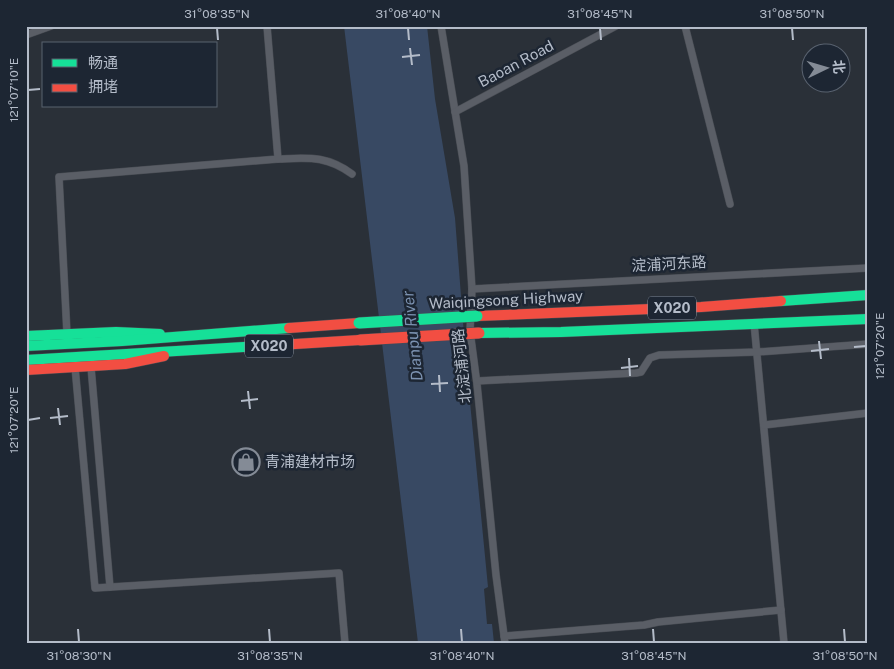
<svg xmlns="http://www.w3.org/2000/svg" width="894" height="669" font-family="'Public Sans','Noto Sans SC',sans-serif">
	<style>
		.water { fill: #384963 }
		.lines { fill: none; stroke-linecap: round; stroke-linejoin: round }
		.street-casing { stroke: #484c53; stroke-width: 8 }
		.fast-casing { stroke: #484c53; stroke-width: 11 }
		.jam-casing { stroke: #484c53; stroke-width: 11 }
		.street { stroke: #5a5e66; stroke-width: 7 }
		.fast { stroke: #16e098; stroke-width: 10 }
		.jam { stroke: #f24e42; stroke-width: 10 }
		.fast-bridge-casing { stroke: #484c55; stroke-width: 12; stroke-linecap: butt }
		.jam-bridge-casing { stroke: #484c55; stroke-width: 12; stroke-linecap: butt }
		.fast-bridge { stroke: #16e098; stroke-width: 11 }
		.jam-bridge { stroke: #f24e42; stroke-width: 11 }
		.ticks { fill: none; stroke: #b4bcc9; stroke-width: 2 }
		.labels { text-anchor: middle; stroke-width: 5; stroke-linejoin: round; paint-order: stroke }
		.shield { fill: #1d2633; stroke: #878f9c; stroke-width: 1 }
		.shield-label { font-size: 14px; font-weight: bold; fill: #b4bcc9 }
		.street-label { font-size: 15px; fill: #b4bcc9; stroke: #1d2633 }
		.poi-label { font-size: 15px; fill: #b4bcc9; stroke: #1d2633; text-anchor: start }
		.water-label { font-size: 16px; font-style: italic; fill: #7c92b1; stroke: #1d2633 }
		.neatline { fill: none; stroke: #b4bcc9; stroke-width: 2 }
		.ticks-label { font-size: 12px; text-anchor: middle; fill: #b4bcc9 }
	</style>
	<rect width="100%" height="100%" fill="#2a3038"/>
	<polygon class="water" points="344,26 427,26 435,99 455,218 466,361 488,587 484,589 487,624 492,624 494,643 418,643"/>
	<g class="lines">
		<g class="street-casing">
			<g id="street">
				<polyline points="441,26 464,166 472,289 470,331 477,384 496,575 505,643"/>
				<polyline points="685,26 730,204"/>
				<polyline points="26,35 51,26"/>
				<polyline points="455,112 616,26"/>
				<path d="M278,159C308,158 326,155 352,174"/>
				<polyline points="472,289 868,268"/>
				<polyline points="754,323 784,643"/>
				<polyline points="67,334 59,177 278,159 267,26"/>
				<polyline points="75,367 95,588 339,573 345,643"/>
				<polyline points="91,367 110,587"/>
				<polyline points="477,381 636,373 641,372 650,358 659,355 757,352 868,344"/>
				<polyline points="764,425 868,413"/>
				<polyline points="504,636 644,625 658,622 781,610"/>
			</g>
		</g>
		<g class="fast-casing">
			<g id="fast">
				<polyline points="781,301 868,295"/>
				<polyline points="479,333 561,332 868,319"/>
				<polyline points="26,336 116,332 160,334"/>
				<polyline points="26,346 122,341 289,328"/>
				<polyline points="26,360 279,345"/>
			</g>
		</g>
		<g class="jam-casing">
			<g id="jam">
				<polyline points="477,316 701,307 781,301"/>
				<polyline points="289,328 359,323"/>
				<polyline points="279,345 360,340"/>
				<polyline points="26,370 125,364 164,356"/>
			</g>
		</g>
		<use href="#street" class="street"/>
		<use href="#fast" class="fast"/>
		<use href="#jam" class="jam"/>
		<g class="fast-bridge-casing">
			<polyline id="fast-bridge" points="359,323 477,316"/>
		</g>
		<g class="jam-bridge-casing">
			<polyline id="jam-bridge" points="360,340 479,333"/>
		</g>
		<use href="#fast-bridge" class="fast-bridge"/>
		<use href="#jam-bridge" class="jam-bridge"/>
	</g>
	<path class="ticks" d="M217,28L218,40M408,28L409,40M600,28L601,40M792,28L793,40M410,48L412,65M402,57L420,55M28,90L40,89M819,341L821,359M854,347L866,346M811,351L829,349M629,358L630,376M621,368L638,366M439,375L440,392M431,384L448,383M248,391L250,409M241,401L258,399M58,408L60,425M50,418L68,416M28,420L40,418M78,629L79,642M269,629L270,642M461,629L462,642M653,629L654,642M844,629L845,642"/>
	<defs>
		<g id="shop-ring" transform="scale(1.4375)"><circle r="9.5" fill="#1d2633" stroke="#848b96" stroke-width="1.5"/><path d="M-5-2.5h2.3a2.7 3.5 0 0 1 5.4 0H5L5.5 6h-11ZM-1.5-2.5h3a1.5 2.3 0 0 0-3 0Z" fill="#848b96"/></g>
	</defs>
	<g fill-rule="evenodd">
		<use href="#shop-ring" x="246" y="462"/>
	</g>
	<g class="labels">
		<g class="shield">
			<rect x="648" y="296.5" width="48" height="23" rx="4"/>
			<rect x="245" y="334.5" width="48" height="23" rx="4"/>
		</g>
		<g class="shield-label">
			<text x="672" y="313">X020</text>
			<text x="269" y="351">X020</text>
		</g>
		<g class="street-label">
			<text transform="translate(516 64) rotate(-28)" y="5">Baoan Road</text>
			<text transform="translate(669 264) rotate(-3)" y="5">淀浦河东路</text>
			<text transform="translate(506 300) rotate(-3)" y="5">Waiqingsong Highway</text>
			<text transform="translate(462 366) rotate(-96)" y="5">北淀浦河路</text>
		</g>
		<g class="poi-label">
			<text x="265" y="467">青浦建材市场</text>
		</g>
		<g class="water-label">
			<text transform="translate(412 336) rotate(-96)" y="6">Dianpu River</text>
		</g>
	</g>
	<rect width="894" height="669" fill="none" stroke="#1d2633" stroke-width="55"/>
	<rect x="42" y="42" width="175" height="65" fill="#1d2633" stroke="#59626f"/>
	<rect x="52" y="59" width="25" height="8" fill="#16e098" stroke="#59626f"/>
	<text x="88" y="68" font-size="15" fill="#b4bcc9">畅通</text>
	<rect x="52" y="84" width="25" height="8" fill="#f24e42" stroke="#59626f"/>
	<text x="88" y="92" font-size="15" fill="#b4bcc9">拥堵</text>
	<g transform="translate(826 68) rotate(85)"><circle r="24" fill="#1d2633" stroke="#59626f"/>
	<path d="M0-4L9 19L0 12L-9 19Z" fill="#848b96"/>
	<text y="-8" font-size="14" font-weight="bold" text-anchor="middle" fill="#b4bcc9">北</text>
	</g>
	<rect x="28" y="28" width="838" height="614" class="neatline"/>
	<g class="ticks-label">
		<text x="217" y="18">31°08'35"N</text>
		<text x="408" y="18">31°08'40"N</text>
		<text x="600" y="18">31°08'45"N</text>
		<text x="792" y="18">31°08'50"N</text>
		<text transform="translate(14 90) rotate(-90)" y="4">121°07'10"E</text>
		<text transform="translate(880 346) rotate(-90)" y="4">121°07'20"E</text>
		<text transform="translate(14 420) rotate(-90)" y="4">121°07'20"E</text>
		<text x="79" y="660">31°08'30"N</text>
		<text x="270" y="660">31°08'35"N</text>
		<text x="462" y="660">31°08'40"N</text>
		<text x="654" y="660">31°08'45"N</text>
		<text x="845" y="660">31°08'50"N</text>
	</g>
</svg>
